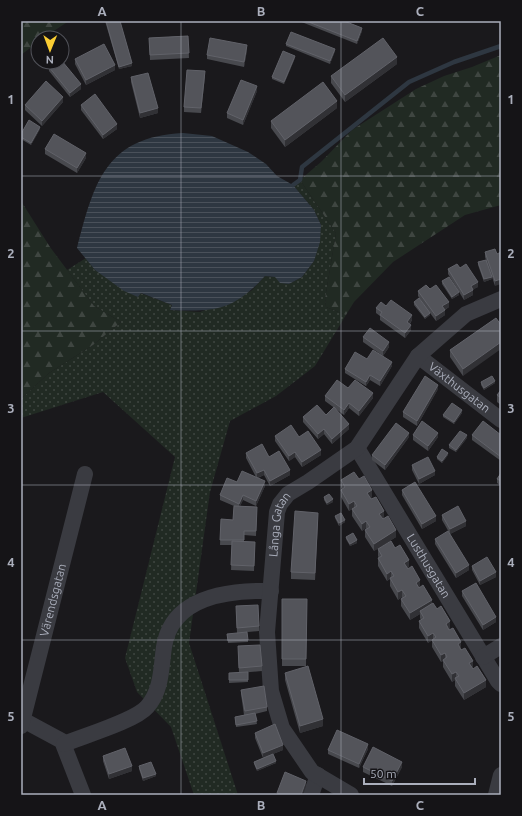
<svg xmlns="http://www.w3.org/2000/svg" width="522" height="816" font-family="Ubuntu,sans-serif">
	<style>
		.grass { fill: url(#grass-dots) }
		.forest { fill: url(#forest-firs) }
		.water { fill: url(#water-rules) }
		.lines { fill: none; stroke-linecap: round; stroke-linejoin: round }
		.stream { stroke: #2e3741; stroke-width: 4.5 }
		.minor { stroke: #3a3b41; stroke-width: 16 }
		.wall { fill: #48494e }
		.shaded-wall { fill: #313135 }
		.building { fill: #53545a; stroke: #616269 }
		.grid { fill: none; stroke: #abafbc; stroke-width: 1; stroke-opacity: 0.55 }
		.labels { text-anchor: middle; stroke-width: 3; stroke-linejoin: round; paint-order: stroke }
		.street-label { font-size: 12px; fill: #abafbc; stroke: #151417 }
		.neatline { fill: none; stroke: #abafbc; stroke-width: 1.5 }
		.grid-label { font-size: 13px; text-anchor: middle; font-weight: bold; fill: #abafbc }
	</style>
	<defs>
		<pattern id="grass-dots" width="8" height="8" patternUnits="userSpaceOnUse"><rect width="8" height="8" fill="#212a23"/><path d="M2 2h.1M6 6h.1" fill="none" stroke="#3f4641" stroke-width="1.8" stroke-linecap="round"/></pattern>
		<pattern id="forest-firs" width="22" height="20" patternUnits="userSpaceOnUse"><rect width="22" height="20" fill="#212a23"/><path d="M5 1l3.5 6h-7zM16 11l3.5 6h-7z" fill="#3f4641"/></pattern>
		<pattern id="water-rules" width="6" height="5" patternUnits="userSpaceOnUse"><rect width="6" height="5" fill="#2e3741"/><path d="M0 2.5h6" fill="none" stroke="#4a515a"/></pattern>
	</defs>
	<rect width="100%" height="100%" fill="#1a191c"/>
	<polygon class="grass" points="300,180 336,233 325,299 326,307 346,315 315,366 276,396 230,421 210,492 189,643 238,795 194,795 171,727 137,692 125,658 175,457 103,392 21,418 21,399 49,373 93,345 121,322 94,306 67,270 86,258 95,270 140,293 172,305 170,310 200,312 251,291 265,276 275,277 289,284 302,277 314,261 321,225 314,210 293,185"/>
	<g class="forest">
		<polygon points="21,21 69,21 43,38 38,38 38,42 21,55"/>
		<polygon points="501,55 501,205 465,215 393,262 354,302 346,315 326,307 325,299 336,233 300,180 321,162 352,130 416,89 444,76 472,67"/>
		<polygon points="21,201 50,247 94,306 121,322 93,345 49,373 21,399"/>
	</g>
	<path class="water" d="M183,133L212,136L248,152L266,164L277,176L293,185L314,210L321,225L320,242L314,261L302,277L289,284L280,283L275,277L265,276C233,311 215,312 170,310L172,305L141,293L138,297L124,291L95,270L77,248C94,183 105,137 183,133Z"/>
	<g class="lines">
		<polyline class="stream" points="293,185 300,180 302,167 409,82 454,62 501,46"/>
		<g class="minor">
			<path id="s1" d="M418,356L501,420"/>
			<path id="s2" d="M357,448L498,681L501,684"/>
			<polyline points="483,657 501,646"/>
			<polyline points="23,720 62,741 83,795"/>
			<path id="s3" d="M21,726L85,474"/>
			<path d="M64,744C83,736 135,721 147,707C162,690 161,668 164,647C172,596 228,590 271,591"/>
			<polyline points="311,795 318,775"/>
			<path id="s4" d="M351,795L312,772L282,728L271,691L267,632L277,512L280,504L288,494L308,482L357,448L418,356L466,314L501,299"/>
			<polyline points="496,795 501,775"/>
		</g>
	</g>
	<g class="wall">
		<polygon points="105,21 120,21 132,66 119,69"/>
		<polygon points="299,21 344,21 362,31 357,44"/>
		<polygon points="188,36 189,58 150,60 149,38"/>
		<polygon points="286,44 335,51 330,64 286,46"/>
		<polygon points="247,50 244,67 207,59 207,55"/>
		<polygon points="295,58 284,84 272,79 272,77"/>
		<polygon points="75,59 115,70 86,85 75,64"/>
		<polygon points="397,64 345,102 331,83 331,76"/>
		<polygon points="49,67 81,89 70,97 49,71"/>
		<polygon points="205,76 201,113 184,112 184,107"/>
		<polygon points="131,77 158,113 140,118 131,82"/>
		<polygon points="257,91 243,125 227,118 227,113"/>
		<polygon points="63,102 42,126 25,110 25,105"/>
		<polygon points="81,105 117,129 103,139 81,110"/>
		<polygon points="337,108 285,147 271,128 271,121"/>
		<polygon points="40,129 31,145 21,139 21,134"/>
		<polygon points="45,149 86,158 77,173 45,154"/>
		<polygon points="485,252 497,254 495,286 487,262 492,279 484,282 478,265 478,262 486,260 485,257"/>
		<polygon points="460,268 478,287 473,289 473,295 464,300 448,274 448,269"/>
		<polygon points="442,281 459,295 452,299 442,284"/>
		<polygon points="430,289 449,307 445,310 445,315 436,321 430,313 430,315 425,319 414,305 414,302 424,305 418,296 418,291"/>
		<polygon points="386,306 412,320 410,324 411,330 405,338 380,320 380,316 376,313 376,308"/>
		<polygon points="496,318 463,376 450,357 450,350"/>
		<polygon points="363,337 389,347 383,356 363,342"/>
		<polygon points="367,359 392,366 380,386 370,380 366,386 345,373 345,369"/>
		<polygon points="481,382 495,383 484,390 481,385"/>
		<polygon points="348,388 373,398 359,416 349,408 344,415 325,401 325,396"/>
		<polygon points="438,389 417,426 403,417 403,412"/>
		<polygon points="501,390 501,405 497,402 497,395"/>
		<polygon points="462,413 454,424 443,417 443,415"/>
		<polygon points="326,415 349,429 332,444 324,434 318,439 303,422 303,417"/>
		<polygon points="413,435 438,437 428,451 413,440"/>
		<polygon points="472,435 501,435 501,461 472,440"/>
		<polygon points="275,436 299,437 321,455 302,467 295,457 289,461 275,441"/>
		<polygon points="409,437 385,470 372,460 372,455"/>
		<polygon points="467,438 456,452 449,448 449,445"/>
		<polygon points="246,453 269,457 290,475 270,486 264,475 258,478 265,486 256,506 243,500 240,506 257,507 256,536 244,535 244,542 255,542 254,571 231,570 232,545 220,545 221,519 233,520 234,506 220,500 220,495 237,482 256,477 246,458"/>
		<polygon points="448,455 442,463 437,459 437,457"/>
		<polygon points="412,465 435,475 419,484 412,470"/>
		<polygon points="501,473 501,486 497,483 497,479"/>
		<polygon points="359,479 372,497 370,498 384,518 396,537 374,551 365,537 365,530 366,529 366,528 362,531 352,516 352,509 349,511 341,497 341,490 342,489 341,487 341,480"/>
		<polygon points="402,490 436,521 422,529 402,495"/>
		<polygon points="324,497 333,502 327,505 324,500"/>
		<polygon points="442,515 466,526 450,534 442,520"/>
		<polygon points="335,516 345,522 339,526 335,518"/>
		<polygon points="318,520 315,580 291,579 291,572"/>
		<polygon points="346,537 357,543 350,546 346,539"/>
		<polygon points="435,539 469,570 456,578 435,544"/>
		<polygon points="395,548 409,567 407,568 432,604 450,629 449,629 473,668 472,668 486,687 464,700 455,686 455,680 452,682 443,667 443,661 441,662 432,647 432,640 428,643 419,628 419,621 421,620 420,618 420,614 410,620 401,606 401,599 402,598 402,597 398,600 390,586 390,579 387,581 378,566 378,558 379,558 378,556 378,549"/>
		<polygon points="472,566 496,577 480,585 472,570"/>
		<polygon points="462,591 496,622 483,630 462,596"/>
		<polygon points="282,599 307,599 306,666 282,666"/>
		<polygon points="236,611 259,626 259,631 237,633"/>
		<polygon points="227,634 248,640 248,642 228,643"/>
		<polygon points="238,651 262,666 262,671 239,673"/>
		<polygon points="229,673 248,680 248,682 229,683"/>
		<polygon points="285,673 323,726 300,733 285,680"/>
		<polygon points="241,690 267,707 267,711 255,714 257,724 236,727 235,717 244,715 241,694"/>
		<polygon points="255,733 283,750 273,754 276,763 257,771 254,764 254,762 263,758 255,738"/>
		<polygon points="368,749 359,768 328,754 328,750"/>
		<polygon points="103,756 132,771 109,779 103,761"/>
		<polygon points="139,766 156,776 143,781 139,769"/>
		<polygon points="363,767 402,767 392,786 363,772"/>
	</g>
	<g class="shaded-wall">
		<polygon points="362,28 362,31 357,44 357,41"/>
		<polygon points="247,45 247,50 244,67 244,62"/>
		<polygon points="335,49 335,51 330,64 330,61"/>
		<polygon points="295,56 295,58 284,84 284,82"/>
		<polygon points="397,57 397,64 345,102 345,95"/>
		<polygon points="132,63 132,66 119,69 119,67"/>
		<polygon points="115,65 115,70 86,85 86,80"/>
		<polygon points="205,71 205,76 201,113 201,108"/>
		<polygon points="81,84 81,89 70,97 70,93"/>
		<polygon points="257,86 257,91 243,125 243,120"/>
		<polygon points="63,97 63,102 42,126 42,121"/>
		<polygon points="337,101 337,108 285,147 285,140"/>
		<polygon points="158,108 158,113 140,118 140,113"/>
		<polygon points="117,124 117,129 103,139 103,135"/>
		<polygon points="40,127 40,129 31,145 31,143"/>
		<polygon points="86,153 86,158 77,173 77,168"/>
		<polygon points="492,277 492,279 484,282 484,279"/>
		<polygon points="501,279 501,284 495,286 495,281"/>
		<polygon points="478,282 478,287 471,291 471,286"/>
		<polygon points="473,290 473,295 464,300 464,295"/>
		<polygon points="459,292 459,295 452,299 452,297"/>
		<polygon points="449,302 449,307 442,311 442,306"/>
		<polygon points="445,310 445,315 436,321 436,316"/>
		<polygon points="430,313 430,315 425,319 425,317"/>
		<polygon points="412,315 412,320 407,327 407,322"/>
		<polygon points="411,325 411,330 405,338 405,333"/>
		<polygon points="389,342 389,347 383,356 383,351"/>
		<polygon points="501,342 501,349 463,376 463,369"/>
		<polygon points="392,362 392,366 380,386 380,381"/>
		<polygon points="370,375 370,380 366,386 366,382"/>
		<polygon points="495,381 495,383 484,390 484,388"/>
		<polygon points="438,385 438,389 417,426 417,421"/>
		<polygon points="373,393 373,398 359,416 359,411"/>
		<polygon points="349,403 349,408 344,415 344,410"/>
		<polygon points="462,410 462,413 454,424 454,422"/>
		<polygon points="349,424 349,429 332,444 332,439"/>
		<polygon points="324,429 324,434 318,439 318,434"/>
		<polygon points="409,433 409,437 385,470 385,465"/>
		<polygon points="438,433 438,437 428,451 428,446"/>
		<polygon points="467,435 467,438 456,452 456,450"/>
		<polygon points="321,450 321,455 302,467 302,462"/>
		<polygon points="295,452 295,457 289,461 289,456"/>
		<polygon points="448,453 448,455 442,463 442,461"/>
		<polygon points="264,470 264,475 257,478 257,473"/>
		<polygon points="290,470 290,475 270,486 270,481"/>
		<polygon points="435,471 435,475 419,484 419,479"/>
		<polygon points="265,481 265,486 256,506 256,501"/>
		<polygon points="372,490 372,497 367,500 367,493"/>
		<polygon points="243,495 243,500 239,508 239,504"/>
		<polygon points="333,499 333,502 327,505 327,503"/>
		<polygon points="354,501 354,508 349,511 349,504"/>
		<polygon points="384,511 384,518 379,521 379,514"/>
		<polygon points="318,513 318,520 315,580 315,573"/>
		<polygon points="436,516 436,521 422,529 422,524"/>
		<polygon points="345,520 345,522 339,526 339,523"/>
		<polygon points="366,521 366,528 362,531 362,524"/>
		<polygon points="466,521 466,526 450,534 450,529"/>
		<polygon points="396,530 396,537 374,551 374,544"/>
		<polygon points="357,540 357,543 350,546 350,544"/>
		<polygon points="409,560 409,567 404,570 404,563"/>
		<polygon points="469,565 469,570 456,578 456,573"/>
		<polygon points="391,571 391,578 387,581 387,574"/>
		<polygon points="496,572 496,577 480,585 480,581"/>
		<polygon points="420,580 420,587 416,590 416,583"/>
		<polygon points="402,590 402,597 398,600 398,592"/>
		<polygon points="432,600 432,607 420,611 420,614 410,620 410,613"/>
		<polygon points="496,617 496,622 483,630 483,625"/>
		<polygon points="450,621 450,629 446,631 446,624"/>
		<polygon points="433,633 433,640 428,643 428,636"/>
		<polygon points="461,642 461,649 458,651 458,644"/>
		<polygon points="445,653 445,660 441,662 441,655"/>
		<polygon points="473,661 473,668 469,670 469,663"/>
		<polygon points="456,672 456,679 455,678 455,680 452,682 452,674"/>
		<polygon points="486,680 486,687 464,700 464,693"/>
		<polygon points="323,719 323,726 300,733 300,726"/>
		<polygon points="368,744 368,749 359,768 359,764"/>
		<polygon points="283,745 283,750 263,758 263,753"/>
		<polygon points="276,761 276,763 257,771 257,769"/>
		<polygon points="402,762 402,767 392,786 392,781"/>
		<polygon points="132,766 132,771 109,779 109,774"/>
		<polygon points="156,774 156,776 143,781 143,778"/>
		<polygon points="306,781 306,786 303,795 301,795"/>
	</g>
	<g class="building">
		<polygon points="106,21 120,21 132,63 119,67"/>
		<polygon points="306,21 344,21 362,28 357,41"/>
		<polygon points="291,32 335,49 330,61 286,44"/>
		<polygon points="188,36 189,53 150,55 149,38"/>
		<polygon points="210,38 247,45 244,62 207,55"/>
		<polygon points="383,38 397,57 345,95 331,76"/>
		<polygon points="104,44 115,65 86,80 75,59"/>
		<polygon points="283,51 295,56 284,82 272,77"/>
		<polygon points="62,61 81,84 70,93 49,67 55,62 62,62"/>
		<polygon points="187,70 205,71 201,108 184,107"/>
		<polygon points="148,73 158,108 140,113 131,77"/>
		<polygon points="241,80 257,86 243,120 227,113"/>
		<polygon points="46,81 63,97 42,121 25,105"/>
		<polygon points="323,82 337,101 285,140 271,121"/>
		<polygon points="95,94 117,124 103,135 81,105"/>
		<polygon points="29,120 40,127 31,143 21,137 21,134"/>
		<polygon points="54,134 86,153 77,168 45,149"/>
		<polygon points="495,249 497,254 501,252 501,279 495,281 485,252"/>
		<polygon points="486,260 492,277 484,279 478,262"/>
		<polygon points="457,264 460,268 466,264 478,282 471,286 473,290 464,295 448,269"/>
		<polygon points="449,277 459,292 452,297 442,281"/>
		<polygon points="426,285 430,289 436,285 449,302 442,306 445,310 436,316 418,291"/>
		<polygon points="419,298 430,313 425,317 414,302"/>
		<polygon points="391,300 412,315 407,322 411,325 405,333 380,315 382,312 376,308 381,302 386,306"/>
		<polygon points="496,318 501,325 501,342 463,369 450,350"/>
		<polygon points="370,328 389,342 383,351 363,337"/>
		<polygon points="373,350 392,362 380,381 370,375 366,382 345,369 355,352 367,359"/>
		<polygon points="425,376 438,385 417,421 403,412"/>
		<polygon points="492,376 495,381 484,388 481,382"/>
		<polygon points="337,380 348,388 355,380 373,393 359,411 349,403 344,410 325,396"/>
		<polygon points="501,390 501,398 497,395"/>
		<polygon points="452,403 462,410 454,422 443,415"/>
		<polygon points="317,405 326,415 334,407 349,424 332,439 324,429 318,434 303,417"/>
		<polygon points="422,421 438,433 428,446 413,435"/>
		<polygon points="483,421 501,435 501,457 472,435"/>
		<polygon points="396,423 409,433 385,465 372,455"/>
		<polygon points="291,425 299,437 308,431 321,450 302,462 295,452 289,456 275,436"/>
		<polygon points="460,431 467,435 456,450 449,445"/>
		<polygon points="262,444 269,457 279,451 290,470 270,481 264,470 257,473 246,453"/>
		<polygon points="442,449 448,453 442,461 437,457"/>
		<polygon points="428,457 435,471 419,479 412,465"/>
		<polygon points="242,471 265,481 256,501 243,495 239,504 220,495 227,478 237,482"/>
		<polygon points="354,472 359,479 364,476 372,490 367,493 371,499 376,497 384,511 379,514 383,519 388,516 396,530 374,544 365,530 370,527 366,521 362,524 352,509 357,506 354,501 349,504 341,490 345,487 341,480"/>
		<polygon points="501,473 501,481 497,479"/>
		<polygon points="415,482 436,516 422,524 402,490"/>
		<polygon points="329,494 333,499 327,503 324,497"/>
		<polygon points="234,506 257,507 256,531 244,531 244,540 220,540 221,519 233,520"/>
		<polygon points="458,506 466,521 450,529 442,515"/>
		<polygon points="295,511 318,513 315,573 291,572"/>
		<polygon points="341,513 345,520 339,523 335,516"/>
		<polygon points="448,531 469,565 456,573 435,539"/>
		<polygon points="353,533 357,540 350,544 346,537"/>
		<polygon points="232,541 255,542 254,566 231,565"/>
		<polygon points="391,541 395,548 400,545 409,560 404,563 408,569 412,566 420,580 416,583 419,588 423,585 432,600 410,613 401,599 406,596 402,590 398,592 390,578 394,576 391,571 387,574 378,558 382,556 378,549"/>
		<polygon points="487,557 496,572 480,581 472,566"/>
		<polygon points="476,583 496,617 483,625 462,591"/>
		<polygon points="282,599 307,599 306,659 282,659"/>
		<polygon points="433,603 437,609 441,606 450,621 446,624 449,630 453,628 461,642 458,644 461,650 465,648 473,661 469,663 473,669 477,666 486,680 464,693 455,678 459,676 456,672 452,674 443,660 447,657 445,653 441,655 432,640 436,637 433,633 428,636 419,621 424,618 420,611"/>
		<polygon points="258,605 259,626 237,628 236,606"/>
		<polygon points="247,632 248,640 228,641 227,634"/>
		<polygon points="260,645 262,666 239,668 238,646"/>
		<polygon points="308,666 323,719 300,726 285,673"/>
		<polygon points="248,672 248,680 229,680 229,673"/>
		<polygon points="264,686 267,707 245,711 241,690"/>
		<polygon points="255,713 257,721 236,725 235,717"/>
		<polygon points="275,724 283,745 263,753 255,733"/>
		<polygon points="337,730 368,744 359,764 328,750"/>
		<polygon points="373,747 402,762 392,781 363,767"/>
		<polygon points="125,748 132,766 109,774 103,756"/>
		<polygon points="273,754 276,761 257,769 254,762"/>
		<polygon points="151,762 156,774 143,778 139,766"/>
		<polygon points="285,772 306,781 301,795 282,795 277,793"/>
	</g>
	<path class="grid" d="M181,21V795M341,21V795M21,176H501M21,331H501M21,485H501M21,640H501"/>
	<g class="labels">
		<g class="street-label">
			<text dy="4" stroke="none"><textPath href="#s1" startOffset="52">Växthusgatan</textPath></text>
			<text dy="4" stroke="none"><textPath href="#s4" startOffset="305">Långa Gatan</textPath></text>
			<text dy="4" stroke="none"><textPath href="#s2" startOffset="138">Lusthusgatan</textPath></text>
			<text dy="4" stroke="none"><textPath href="#s3" startOffset="130">Värendsgatan</textPath></text>
		</g>
	</g>
	<rect width="522" height="816" fill="none" stroke="#151417" stroke-width="44"/>
	<g transform="translate(50 50) rotate(181)"><circle r="19" fill="#151417" stroke="#515259"/>
	<path d="M0-3L7 15L0 10L-7 15Z" fill="#facd33"/>
	<text y="-6" font-size="11" font-weight="bold" text-anchor="middle" fill="#abafbc">N</text>
	</g>
	<path d="M364 778v6h111v-6" fill="none" stroke="#abafbc" stroke-width="2"/>
	<text x="370" y="778" font-size="12" fill="#abafbc" stroke="#151417" stroke-width="3" paint-order="stroke">50 m</text>
	<rect x="22" y="22" width="478" height="772" class="neatline"/>
	<g class="grid-label">
		<text x="102" y="16">A</text>
		<text x="261" y="16">B</text>
		<text x="420" y="16">C</text>
		<text x="11" y="104">1</text>
		<text x="511" y="104">1</text>
		<text x="11" y="258">2</text>
		<text x="511" y="258">2</text>
		<text x="11" y="413">3</text>
		<text x="511" y="413">3</text>
		<text x="11" y="567">4</text>
		<text x="511" y="567">4</text>
		<text x="11" y="721">5</text>
		<text x="511" y="721">5</text>
		<text x="102" y="810">A</text>
		<text x="261" y="810">B</text>
		<text x="420" y="810">C</text>
	</g>
</svg>
